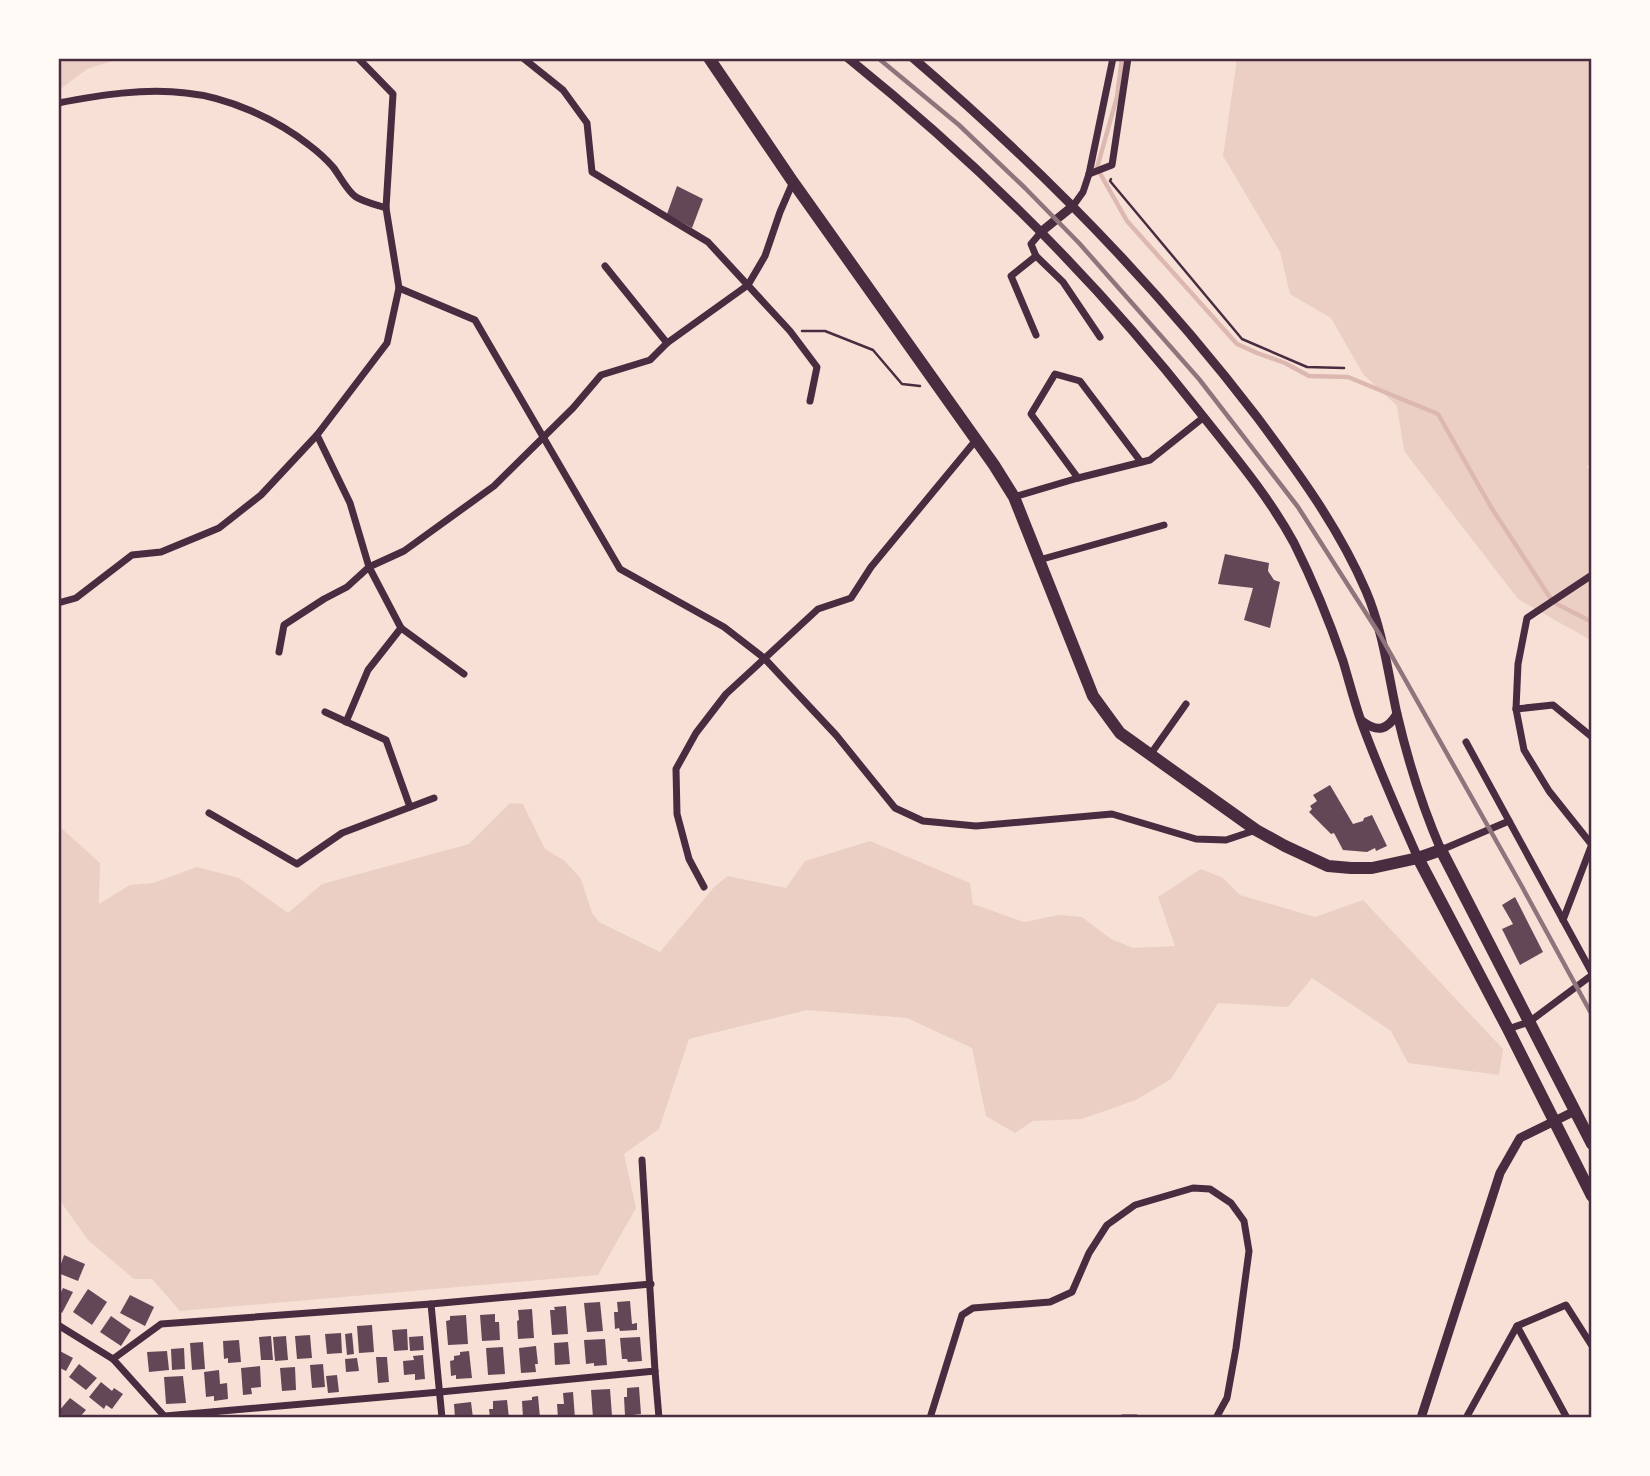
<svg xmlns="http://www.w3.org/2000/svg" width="1650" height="1476" font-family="Jost,sans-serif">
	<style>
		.green { fill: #ebcfc5 }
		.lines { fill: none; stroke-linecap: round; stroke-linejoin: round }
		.stream { stroke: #dcb8b0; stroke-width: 4.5 }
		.building { fill: #644757 }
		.path { stroke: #4a2c40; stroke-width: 2.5 }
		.minor { stroke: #4a2c40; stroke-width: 7 }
		.tertiary { stroke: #4a2c40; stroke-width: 9 }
		.primary { stroke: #4a2c40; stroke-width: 12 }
		.rail { stroke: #8f747c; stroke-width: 4.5 }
		.neatline { fill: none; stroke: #4a2c40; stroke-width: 2.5 }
	</style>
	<rect width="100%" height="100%" fill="#f7e1d7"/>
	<g class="green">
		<polygon points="58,58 122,58 87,69 58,91"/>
		<polygon points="1237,58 1592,58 1592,460 1587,467 1592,472 1592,641 1518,599 1404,451 1397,406 1363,374 1331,318 1290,294 1280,252 1223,156"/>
		<polygon points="510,803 523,804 545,849 565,861 581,879 592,913 599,922 660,952 715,886 728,876 786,888 805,861 870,841 970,883 973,904 1024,922 1059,915 1082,917 1111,939 1133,948 1175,946 1158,897 1201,869 1223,878 1240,895 1315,917 1363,900 1503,1049 1499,1075 1408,1063 1391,1031 1312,978 1288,1007 1218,1003 1171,1079 1136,1100 1082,1119 1033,1121 1015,1133 986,1116 972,1048 907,1018 807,1010 689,1039 659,1129 624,1154 636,1208 598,1275 180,1311 152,1279 134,1279 88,1240 58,1198 58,825 100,863 99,904 130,885 153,883 197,867 239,878 288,913 322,884 469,844"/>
	</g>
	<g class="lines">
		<polyline class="stream" points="1122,58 1117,97 1097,168 1127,221 1237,344 1257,353 1285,363 1309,376 1348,377 1438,414 1491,507 1553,602 1592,622"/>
	</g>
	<g class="building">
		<polygon points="677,186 703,199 692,228 667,214"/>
		<polygon points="1225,554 1269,563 1268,571 1274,580 1280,582 1270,628 1244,620 1253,588 1218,584"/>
		<polygon points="1330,785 1353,824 1363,821 1364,818 1372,815 1387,846 1376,851 1375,848 1367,852 1343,850 1334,833 1331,834 1309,812 1312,809 1310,806 1317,801 1313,795"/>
		<polygon points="1515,897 1543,952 1520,965 1502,929 1513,924 1502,905"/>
		<polygon points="64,1255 85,1264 78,1281 58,1273"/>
		<polygon points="63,1288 73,1292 62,1313 58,1310 58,1290 61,1292"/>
		<polygon points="88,1289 107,1302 92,1325 73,1312"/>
		<polygon points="130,1295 154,1307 145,1326 120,1313"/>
		<polygon points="630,1301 632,1324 637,1323 637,1330 620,1331 619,1328 615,1329 614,1312 618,1312 617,1302"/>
		<polygon points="600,1302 603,1331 587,1332 584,1303"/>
		<polygon points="566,1306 568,1334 552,1335 550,1310 555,1310 554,1307"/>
		<polygon points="532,1309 534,1338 518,1339 517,1321 519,1320 518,1310"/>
		<polygon points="495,1314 495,1322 499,1322 500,1340 482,1341 480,1315"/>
		<polygon points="466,1315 468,1344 448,1345 446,1321 450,1320 450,1316"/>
		<polygon points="111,1316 131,1330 121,1346 100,1332"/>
		<polygon points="372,1325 374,1352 359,1353 357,1326"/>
		<polygon points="407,1329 408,1350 394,1351 392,1330"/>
		<polygon points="341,1333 342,1353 327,1354 325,1334"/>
		<polygon points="352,1333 354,1354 347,1355 345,1334"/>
		<polygon points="310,1335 312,1358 297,1359 295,1336"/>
		<polygon points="271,1336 273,1360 261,1360 259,1337"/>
		<polygon points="286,1336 288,1360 275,1361 273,1337"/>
		<polygon points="423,1336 424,1350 410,1351 409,1337"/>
		<polygon points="640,1337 642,1361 628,1362 627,1359 622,1359 620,1338"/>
		<polygon points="605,1339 607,1365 594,1366 594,1363 586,1364 584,1340"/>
		<polygon points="239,1340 241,1362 228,1363 228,1358 224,1359 223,1341"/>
		<polygon points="203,1342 205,1369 192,1370 190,1343"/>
		<polygon points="568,1342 570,1364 555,1365 554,1343"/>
		<polygon points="536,1346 538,1364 535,1364 536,1372 521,1373 519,1348"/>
		<polygon points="503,1347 505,1374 488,1375 486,1348"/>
		<polygon points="184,1348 185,1369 172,1370 171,1349"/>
		<polygon points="58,1350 73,1358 66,1371 58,1367"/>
		<polygon points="167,1351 169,1370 149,1372 147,1352"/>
		<polygon points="469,1351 472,1378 456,1379 456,1375 451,1376 450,1361 454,1360 454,1356 460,1355 460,1352"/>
		<polygon points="423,1355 425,1379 415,1380 415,1374 404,1375 403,1361 414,1360 413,1356"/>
		<polygon points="376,1357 387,1357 389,1382 378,1383"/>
		<polygon points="357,1358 359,1371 346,1372 345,1359"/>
		<polygon points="79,1364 97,1378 86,1390 69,1377"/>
		<polygon points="323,1364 325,1387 312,1388 310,1365"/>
		<polygon points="260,1366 261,1387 251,1388 252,1394 243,1395 241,1368"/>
		<polygon points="295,1367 296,1390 282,1391 280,1368"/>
		<polygon points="219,1370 220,1384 227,1383 228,1399 214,1401 214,1396 206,1397 204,1372"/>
		<polygon points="337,1375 339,1392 328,1393 326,1376"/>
		<polygon points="183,1376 186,1403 166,1404 164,1377"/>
		<polygon points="101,1382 112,1391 114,1388 123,1394 112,1409 106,1405 104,1409 89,1397"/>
		<polygon points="639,1387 641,1414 625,1416 624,1397 627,1397 627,1388"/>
		<polygon points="610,1389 612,1416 593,1418 591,1390"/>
		<polygon points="573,1392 575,1418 558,1418 557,1404 564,1404 563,1393"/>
		<polygon points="538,1396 540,1418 523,1418 522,1401 532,1400 532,1397"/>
		<polygon points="70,1398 86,1410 79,1418 66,1418 58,1412"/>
		<polygon points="507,1400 509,1418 490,1418 489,1409 493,1409 493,1401"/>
		<polygon points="471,1402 473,1418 455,1418 454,1404"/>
	</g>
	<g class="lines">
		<g class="path">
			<polyline points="1111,179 1110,181 1242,339 1307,367 1344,368"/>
			<polyline points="802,331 825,331 873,350 902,384 920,386"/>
		</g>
		<g class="minor">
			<polyline points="358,58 393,94 386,208"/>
			<polyline points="523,58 563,90 587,123 592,172 708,242 790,331 817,367 810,401"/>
			<path d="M58,103C100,95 144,88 186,93C228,97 276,119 309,145C317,151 326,159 333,167C340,176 347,191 356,197C364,202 377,205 386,208L399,288L475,320L620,569L724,627L764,658L836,735L895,808L923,821L976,826L1112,814L1196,839L1226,840L1256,830"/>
			<polyline points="1089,174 1112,165 1128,58"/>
			<polyline points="1073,206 1083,192 1089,174 1113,58"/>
			<polyline points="1042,231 1031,244 1036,256 1063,282 1100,337"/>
			<polyline points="1036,256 1011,276 1036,335"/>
			<polyline points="605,266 667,343"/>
			<polyline points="399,288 387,343 317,435 350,503 369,567 401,628 464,674"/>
			<polyline points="1078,478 1031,414 1055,374 1080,381 1141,462"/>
			<polyline points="1014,497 1078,478 1150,460 1204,417"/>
			<polyline points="1039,560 1164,525"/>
			<polyline points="58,603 76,598 132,555 161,552 219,528 261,495 317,435"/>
			<polyline points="279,652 284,625 324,599 347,587 369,567 404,551 494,486 573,408 601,375 650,360 667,343 748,285 765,256 780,212 793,182"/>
			<polyline points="1516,709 1518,664 1527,618 1592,575"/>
			<polyline points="325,712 386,740 410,807"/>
			<polyline points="346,722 368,670 401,628"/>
			<polyline points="1592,737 1553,705 1516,709 1524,750 1549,791 1592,845"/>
			<polyline points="1466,742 1592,973"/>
			<polyline points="1150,755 1186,704"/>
			<polyline points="209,813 297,864 342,833 434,798"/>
			<polyline points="1441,850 1509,821"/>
			<polyline points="704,887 689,859 677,814 676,769 696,733 726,694 818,609 851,598 871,567 976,440"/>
			<polyline points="1563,920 1592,844"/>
			<polyline points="1508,1029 1529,1022 1592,975"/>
			<polyline points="431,1304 651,1284"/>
			<polyline points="58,1325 113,1359 166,1418"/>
			<polyline points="1517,1326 1567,1418"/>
			<polyline points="113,1359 161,1324 431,1304 442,1418"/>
			<polyline points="655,1371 659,1418"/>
			<polyline points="165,1416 440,1392 655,1371 642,1160"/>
			<polyline points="930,1418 962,1315 973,1308 1050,1302 1072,1292 1089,1253 1107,1225 1135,1205 1193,1188 1210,1189 1231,1203 1244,1221 1249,1251 1236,1348 1227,1398 1216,1418"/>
			<polyline points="1123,1418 1136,1418"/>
			<polyline points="1466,1418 1517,1326 1566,1305 1592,1346"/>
		</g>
		<g class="tertiary">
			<path d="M848,58C977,162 1095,279 1198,410C1232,453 1268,495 1294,543C1313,581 1329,620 1343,661C1349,681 1354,701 1361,721C1378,768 1398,813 1418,858"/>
			<path d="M913,58C1039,166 1156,285 1257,417C1298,472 1339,528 1366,591C1383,631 1388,673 1397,714C1408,761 1422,806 1441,850"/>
			<polyline points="1042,231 1073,206"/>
			<path d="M1362,721C1378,733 1387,730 1397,714"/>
			<polyline points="1421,1418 1500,1173 1520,1138 1575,1111"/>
		</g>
		<g class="primary">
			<polyline points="709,58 793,182 994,465 1014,497 1093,696 1120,733 1256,830 1285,846 1328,866 1351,868 1372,868 1418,858 1441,850 1592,1144"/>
			<polyline points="1418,858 1508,1029 1592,1196"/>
		</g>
		<polyline class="rail" points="878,58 959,125 1025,188 1079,243 1199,379 1298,507 1380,635 1520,883 1592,1015"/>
	</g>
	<rect width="1650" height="1476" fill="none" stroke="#fffaf5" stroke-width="119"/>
	<rect x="60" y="60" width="1530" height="1356" class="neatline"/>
</svg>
